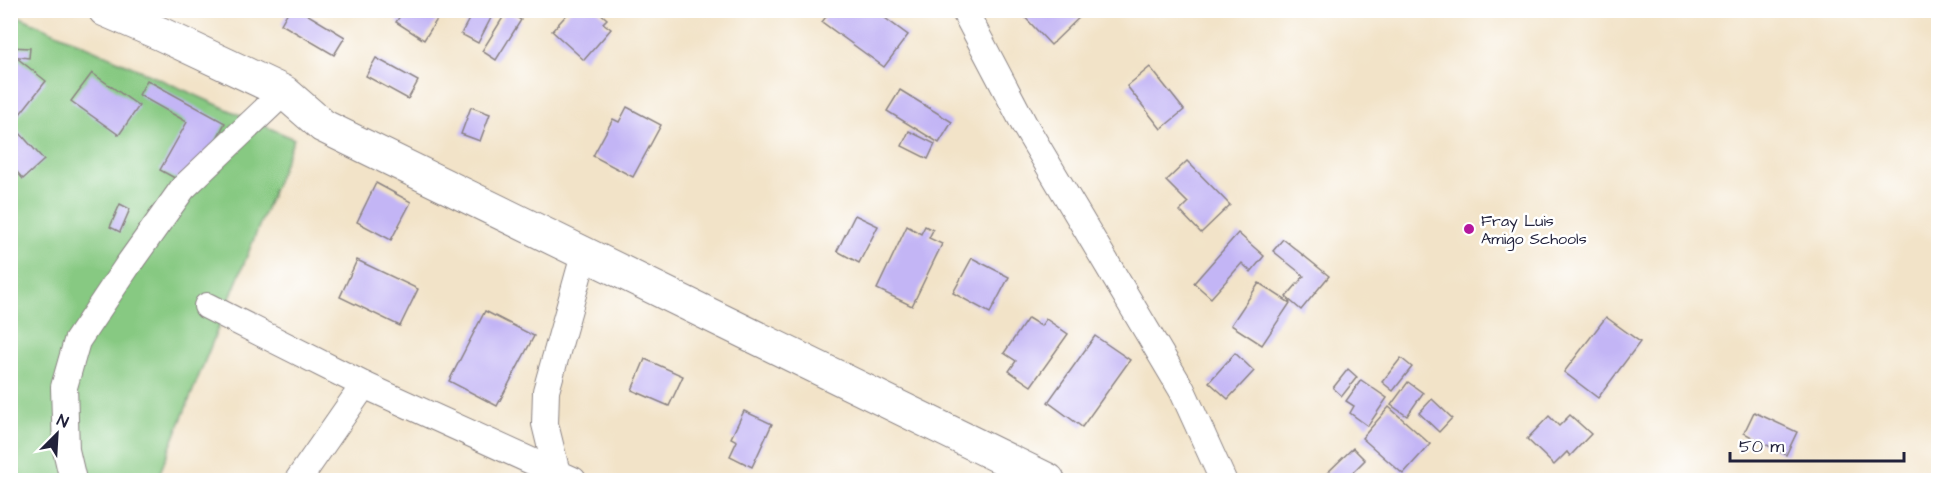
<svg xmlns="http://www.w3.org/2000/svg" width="1949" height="491" font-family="'Architects Daughter',sans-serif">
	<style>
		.green { fill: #87c982; stroke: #54765e; stroke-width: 1.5 }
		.building { fill: #c3b5f5 }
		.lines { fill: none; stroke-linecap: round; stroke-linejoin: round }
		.street-casing { stroke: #8a8282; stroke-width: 28 }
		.secondary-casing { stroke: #8a8282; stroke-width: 35 }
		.street { stroke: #fff; stroke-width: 26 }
		.secondary { stroke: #fff; stroke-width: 33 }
		.poi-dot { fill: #b5179e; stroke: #fff; stroke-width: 2 }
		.labels { text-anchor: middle; stroke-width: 5; stroke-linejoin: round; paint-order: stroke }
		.poi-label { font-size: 16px; fill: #22223b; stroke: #fff; text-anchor: start }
	</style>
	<rect width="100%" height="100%" fill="#fff"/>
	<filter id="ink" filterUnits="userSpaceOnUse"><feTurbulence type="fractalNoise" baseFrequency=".0167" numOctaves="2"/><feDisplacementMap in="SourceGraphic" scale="12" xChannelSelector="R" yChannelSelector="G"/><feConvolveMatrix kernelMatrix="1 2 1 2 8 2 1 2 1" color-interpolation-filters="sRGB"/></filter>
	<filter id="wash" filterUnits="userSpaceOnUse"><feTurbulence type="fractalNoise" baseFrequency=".008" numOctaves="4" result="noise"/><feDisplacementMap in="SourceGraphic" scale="24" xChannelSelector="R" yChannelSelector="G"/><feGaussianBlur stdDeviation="1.35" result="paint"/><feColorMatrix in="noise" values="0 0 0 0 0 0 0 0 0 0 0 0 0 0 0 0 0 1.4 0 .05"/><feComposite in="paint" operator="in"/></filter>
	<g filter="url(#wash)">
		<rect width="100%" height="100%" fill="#f2e3c8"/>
		<polygon class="green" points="10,16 18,16 294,139 157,480 11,480"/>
		<g id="blocks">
			<g class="building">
				<polygon points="289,10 300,10 345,37 334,55 281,24"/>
				<polygon points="404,10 443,10 424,40 396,22"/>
				<polygon points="474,10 482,10 492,16 478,43 461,34"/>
				<polygon points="571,10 597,10 607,19 603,23 611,29 584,60 552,31"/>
				<polygon points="831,10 874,10 908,35 884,67 822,22"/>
				<polygon points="1018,10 1087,10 1051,45"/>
				<polygon points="507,11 521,20 496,60 482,51"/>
				<polygon points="10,47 30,48 29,58 10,56"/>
				<polygon points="17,58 46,81 16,119 10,114 10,67"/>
				<polygon points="376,58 418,81 408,99 366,76"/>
				<polygon points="1150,67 1184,110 1161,129 1127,86"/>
				<polygon points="92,73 139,106 119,135 71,101"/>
				<polygon points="147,80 225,123 191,187 160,170 187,122 139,95"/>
				<polygon points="900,90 952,122 939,143 887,111"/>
				<polygon points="471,107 490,114 480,141 461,134"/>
				<polygon points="627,107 661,125 633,177 593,156 613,119 619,122"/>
				<polygon points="10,122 44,160 23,179 10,164"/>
				<polygon points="909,131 935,144 928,159 902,146"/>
				<polygon points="1187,161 1230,205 1201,233 1180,211 1188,203 1166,181"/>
				<polygon points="376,183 411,202 391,240 357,222"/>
				<polygon points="120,204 130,209 120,232 110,227"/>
				<polygon points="855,215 878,226 859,263 837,251"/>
				<polygon points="907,226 921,234 925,226 933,230 929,238 942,244 912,306 877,289"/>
				<polygon points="1238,233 1264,256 1251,272 1242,263 1211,298 1194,283"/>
				<polygon points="1283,239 1329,276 1301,310 1286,297 1304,276 1273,251"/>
				<polygon points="972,258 1009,277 990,313 953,293"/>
				<polygon points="357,260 418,289 400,326 340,297"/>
				<polygon points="1259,283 1290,303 1262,345 1231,325"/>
				<polygon points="485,311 534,336 497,406 449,381"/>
				<polygon points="1606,317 1640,342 1598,398 1564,372"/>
				<polygon points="1028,318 1041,326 1046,319 1068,334 1031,386 1009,371 1016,361 1004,353"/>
				<polygon points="1095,336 1130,360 1082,427 1048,402"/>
				<polygon points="1235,353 1254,371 1228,399 1209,382"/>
				<polygon points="1401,358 1412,367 1393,391 1382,382"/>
				<polygon points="645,359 683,376 669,406 632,390"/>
				<polygon points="1348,369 1357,377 1342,396 1333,388"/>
				<polygon points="1361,380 1387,398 1368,426 1350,413 1354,406 1346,401"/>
				<polygon points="1408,382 1423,393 1407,416 1391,405"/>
				<polygon points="1432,399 1452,418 1439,432 1419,413"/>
				<polygon points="1389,407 1430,444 1403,474 1362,438"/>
				<polygon points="744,411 772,424 752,467 730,456 737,441 731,438"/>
				<polygon points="1754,412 1797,432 1786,455 1744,433"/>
				<polygon points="1570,415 1591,434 1570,456 1567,452 1554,465 1527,439 1549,416 1559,426"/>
				<polygon points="1353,448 1365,460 1351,474 1357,480 1327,480 1323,477"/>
			</g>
		</g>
	</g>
	<g filter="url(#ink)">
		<use href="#blocks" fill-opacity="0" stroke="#8a8282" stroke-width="1.5"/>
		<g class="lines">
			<g class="street-casing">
				<g id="street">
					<polyline points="964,10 1025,126 1182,390 1223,480"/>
					<polyline points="207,306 364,385 573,480"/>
					<polyline points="557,473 545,424 546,391 584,255"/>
					<polyline points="73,480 66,450 64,387 77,341 128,265 183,188 284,92"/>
					<polyline points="298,480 364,385"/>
				</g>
			</g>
			<g class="secondary-casing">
				<polyline id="secondary" points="105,10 161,34 284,92 323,126 1048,480"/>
			</g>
			<use href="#street" class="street"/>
			<use href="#secondary" class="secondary"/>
		</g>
	</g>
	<circle class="poi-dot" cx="1469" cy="229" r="6"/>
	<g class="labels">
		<g class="poi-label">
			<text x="1481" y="226">Fray Luis<tspan x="1481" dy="18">Amigo Schools</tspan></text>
		</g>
	</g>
	<rect width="1949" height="491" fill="none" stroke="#fff" stroke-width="36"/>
	<g transform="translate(57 434) rotate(24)" stroke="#ffffff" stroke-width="4.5" paint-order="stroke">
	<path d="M0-4.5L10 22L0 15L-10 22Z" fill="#22223b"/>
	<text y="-9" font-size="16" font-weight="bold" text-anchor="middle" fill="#22223b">N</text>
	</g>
	<path d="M1730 452v9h174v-9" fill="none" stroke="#22223b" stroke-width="3"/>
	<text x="1739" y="452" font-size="18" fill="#22223b" stroke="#ffffff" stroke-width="4.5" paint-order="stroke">50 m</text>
</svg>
